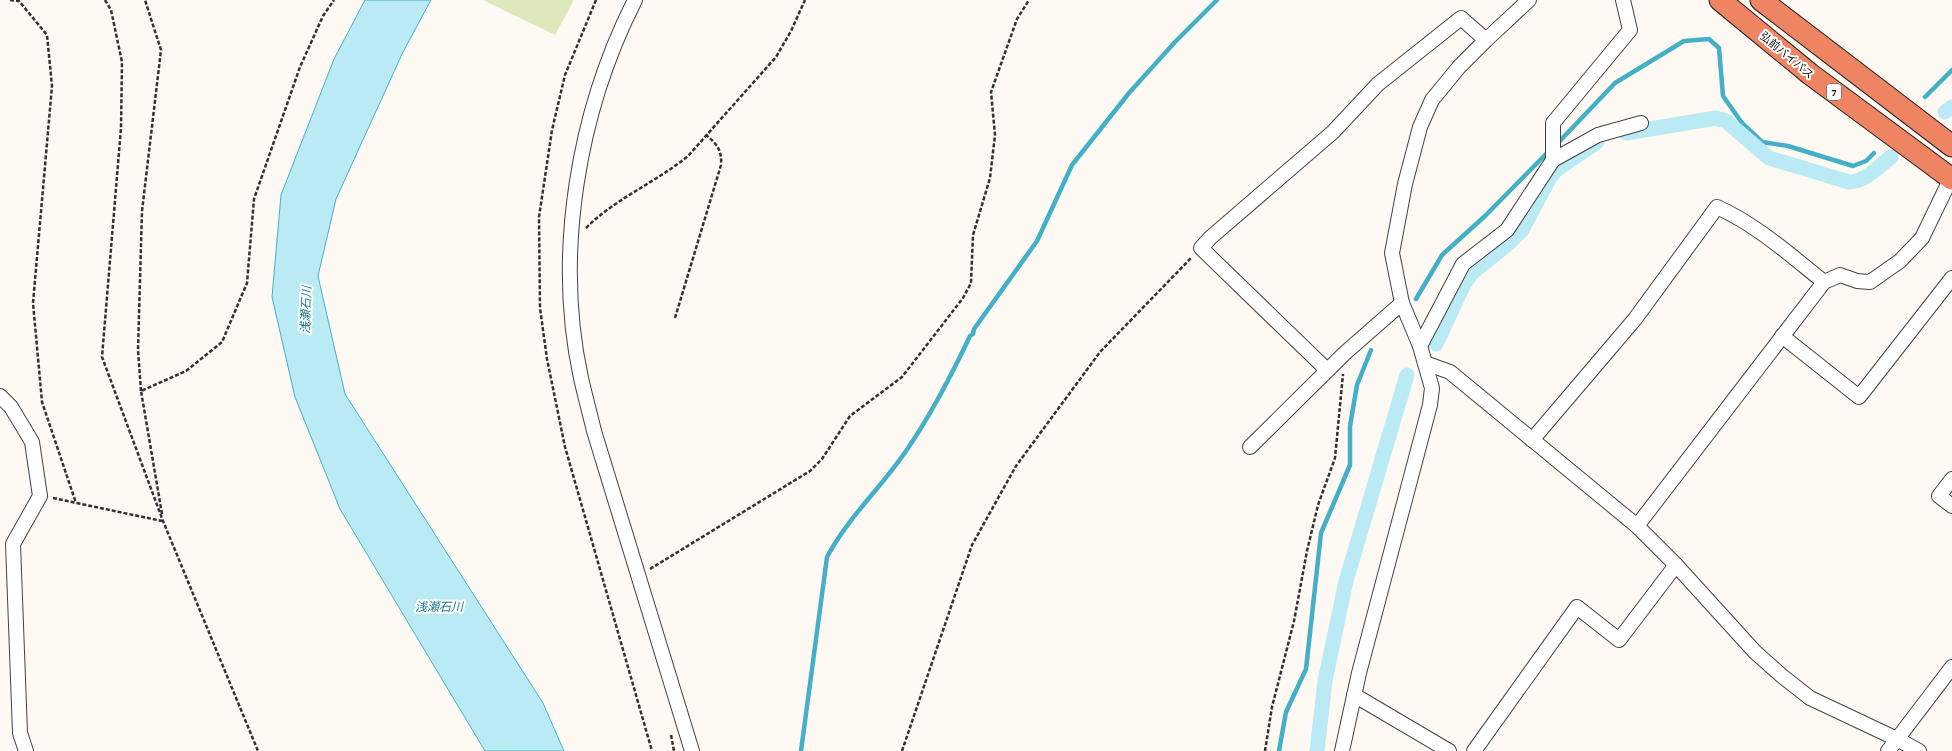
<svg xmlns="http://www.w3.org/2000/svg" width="1952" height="751" font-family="'Source Serif 4','Noto Sans JP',serif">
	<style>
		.green { fill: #dde9bd }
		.water { fill: #baebf4; stroke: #44b0c8 }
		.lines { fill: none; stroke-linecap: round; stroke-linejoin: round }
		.stream { stroke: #44b0c8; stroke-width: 4.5 }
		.canal { stroke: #baebf4; stroke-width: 15 }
		.minor-casing { stroke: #434343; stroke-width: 16 }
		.highway-casing { stroke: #212121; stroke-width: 23 }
		.path { stroke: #323232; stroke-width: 2.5; stroke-dasharray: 4 2; stroke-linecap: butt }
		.minor { stroke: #fff; stroke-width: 14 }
		.highway { stroke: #ee8462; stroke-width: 21 }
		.labels { text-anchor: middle; stroke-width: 4; stroke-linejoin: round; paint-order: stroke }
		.shield { fill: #fff; stroke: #585858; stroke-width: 1 }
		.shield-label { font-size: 10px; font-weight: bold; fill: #101010 }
		.street-label { font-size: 11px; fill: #101010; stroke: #fff }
		.water-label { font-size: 12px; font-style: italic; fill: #1c7b97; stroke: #fff }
	</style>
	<rect width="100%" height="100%" fill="#fefaf3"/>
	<polygon class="green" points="483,0 574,0 555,35"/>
	<polygon class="water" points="365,0 431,0 403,52 336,199 318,276 345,394 543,703 564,751 485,751 340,509 295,397 272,297 281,195 334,59"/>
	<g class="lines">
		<g class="stream">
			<polyline points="1925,97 1952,70"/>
			<polyline points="1556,145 1615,83 1684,41 1709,39 1719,48 1723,96 1742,123 1762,142 1788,146 1853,166 1866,161 1874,153"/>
			<polyline points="1416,299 1442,255 1485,216 1549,151"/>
			<path d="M801,751L827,557C848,517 883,486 908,448C932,413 952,374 970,336L973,334L974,329L1037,241L1072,165L1129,93L1175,42L1217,0"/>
			<polyline points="1279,751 1286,712 1306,669 1321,533 1350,465 1350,426 1357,385 1371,350"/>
		</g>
		<g class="canal">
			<polyline points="1945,112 1952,107"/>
			<path d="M1626,133L1716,118L1726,121L1769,158L1849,182C1865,182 1878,167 1891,157"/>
			<polyline points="1436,344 1464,284 1472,273 1509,243 1522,230 1549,179 1556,170 1597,142"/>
			<polyline points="1317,751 1325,681 1346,581 1407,375"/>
		</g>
		<g class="minor-casing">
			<g id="minor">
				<path d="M635,0C578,112 554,254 581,378C585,396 590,414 594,431L692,751"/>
				<polyline points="1553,160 1553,123 1630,30 1623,0"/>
				<polyline points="1782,336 1859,397 1952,278"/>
				<polyline points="1420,346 1463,264 1507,230 1553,160 1598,135 1641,123"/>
				<polyline points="1425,363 1450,372 1637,526 1676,565 1755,652 1782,676 1810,698 1897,739 1919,751"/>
				<polyline points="1327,370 1201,248 1210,238 1333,132 1378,84 1461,18 1486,40"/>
				<polyline points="0,396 11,407 32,442 40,496 13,544 20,733 26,751"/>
				<path d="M1532,440L1635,319L1717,207C1757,225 1790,255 1824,282"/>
				<polyline points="1250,447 1345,353 1402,303"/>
				<polyline points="1952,479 1939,496 1952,506"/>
				<polyline points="1637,526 1824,282 1840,275 1857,281 1870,282 1900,261 1922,238 1951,178"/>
				<polyline points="1354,695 1449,751"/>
				<polyline points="1342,751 1359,673 1430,405 1432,388 1420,346 1402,303 1392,253 1405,184 1420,127 1432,100 1459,67 1486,40 1529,0"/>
				<polyline points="1474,751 1577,607 1619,640 1676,565"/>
				<polyline points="1888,751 1952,667"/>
			</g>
		</g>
		<g class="highway-casing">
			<g id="highway">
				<polyline points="1720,0 1810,74 1952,179"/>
				<polyline points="1761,0 1952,146"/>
			</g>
		</g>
		<g class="path">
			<polyline points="10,0 19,1 47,35 52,86 33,303 42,402 76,503"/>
			<polyline points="105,0 111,10 122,62 121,128 102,357 163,521 258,751"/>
			<polyline points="596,0 565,75 552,130 539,217 540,308 547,359 565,447 652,751"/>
			<path d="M586,228C616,198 655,183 688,156L776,57L791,31L805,0"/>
			<path d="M675,318L721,165C722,150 717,144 706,135"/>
			<polyline points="141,391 138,350 142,211 161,50 145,0"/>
			<polyline points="53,498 162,521"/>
			<polyline points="162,514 141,391 186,371 222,342 247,283 254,199 300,67 323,16 334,0"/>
			<polyline points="650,569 810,471 822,459 850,416 902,377 963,298 971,283 973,235 990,178 995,135 991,92 1017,19 1029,0"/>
			<polyline points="671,735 674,751"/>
			<polyline points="902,751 972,545 1016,466 1100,352 1192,257"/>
			<polyline points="1265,751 1272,707 1294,621 1307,551 1318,505 1335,458 1343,374"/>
		</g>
		<use href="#minor" class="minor"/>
		<use href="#highway" class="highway"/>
	</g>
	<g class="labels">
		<rect class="shield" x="1827" y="84" width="14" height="16" rx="3"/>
		<g class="shield-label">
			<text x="1834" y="96">7</text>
		</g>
		<g class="street-label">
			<text transform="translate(1787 55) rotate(40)" y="4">弘前バイパス</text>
		</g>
		<g class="water-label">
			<text transform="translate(306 310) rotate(-88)" y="4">浅瀬石川</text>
			<text x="439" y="611">浅瀬石川</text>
		</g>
	</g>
</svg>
